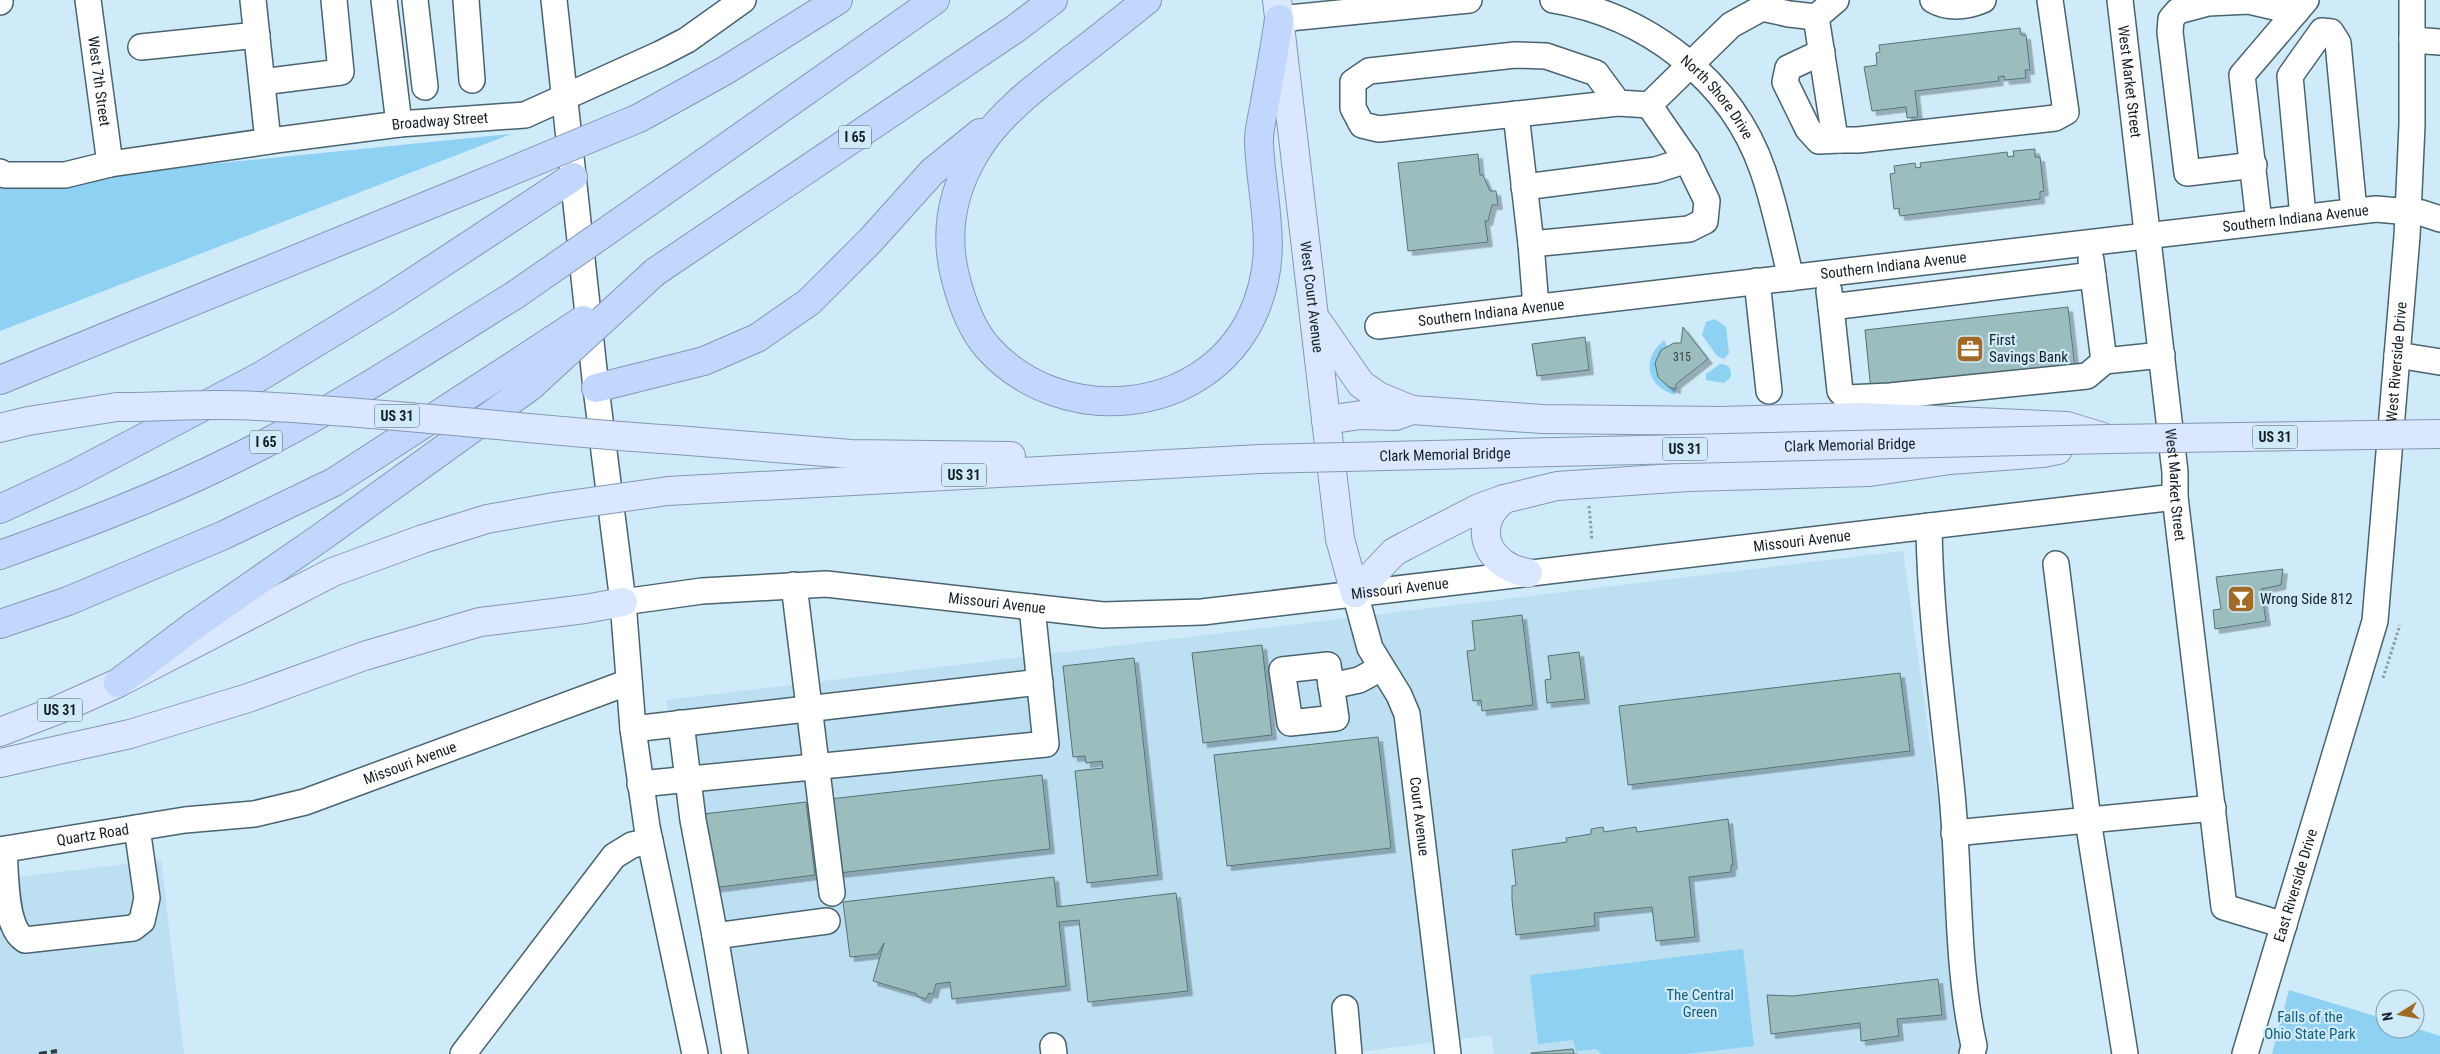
<svg xmlns="http://www.w3.org/2000/svg" width="2440" height="1054" font-family="'Roboto Condensed',sans-serif">
	<style>
		.built { fill: #bcdff2 }
		.green { fill: #8ed1f2 }
		.building { fill: #9cbdbd; stroke: #547374; filter: url(#shadow) }
		.lines { fill: none; stroke-linecap: round; stroke-linejoin: round }
		.minor-casing { stroke: #4a636f; stroke-width: 28 }
		.major-casing { stroke: #8597b2; stroke-width: 30 }
		.highway-casing { stroke: #8597b2; stroke-width: 30 }
		.path { stroke: #889da9; stroke-width: 3; stroke-dasharray: 2.5 2.5; stroke-linecap: butt }
		.minor { stroke: #fff; stroke-width: 25 }
		.major { stroke: #dae7fe; stroke-width: 28 }
		.highway { stroke: #c1d7fe; stroke-width: 28 }
		.rail { stroke: #2e3b42; stroke-width: 4; stroke-dasharray: 8 4; stroke-linecap: butt }
		.major-bridge-casing { stroke: #8597b2; stroke-width: 30; stroke-linecap: butt }
		.highway-bridge-casing { stroke: #8597b2; stroke-width: 30; stroke-linecap: butt }
		.major-bridge { stroke: #dae7fe; stroke-width: 28 }
		.highway-bridge { stroke: #c1d7fe; stroke-width: 28 }
		.labels { text-anchor: middle; stroke-width: 4.5; stroke-linejoin: round; paint-order: stroke }
		.number-label { font-size: 12px; fill: #37464b }
		.shield { fill: #cfebfa; stroke: #4d5c65; stroke-width: 1 }
		.shield-label { font-size: 14px; font-weight: bold; fill: #151f25 }
		.street-label { font-size: 15px; fill: #151f25; stroke: #cfebfa }
		.poi-label { font-size: 15px; fill: #151f25; stroke: #cfebfa; text-anchor: start }
		.park-label { font-size: 15px; fill: #145e7b; stroke: #cfebfa }
	</style>
	<defs>
		<filter id="shadow"><feDropShadow dx="4.5" dy="4.5" stdDeviation="0" flood-color="#0004"/></filter>
	</defs>
	<rect width="100%" height="100%" fill="#cfebfa"/>
	<g class="built">
		<polygon points="1903,551 1974,1054 1494,1054 1491,1035 1344,1054 722,1054 666,700"/>
		<polygon points="161,860 184,1054 0,1054 0,879"/>
	</g>
	<g class="green">
		<polygon points="511,134 0,331 0,185"/>
		<polygon points="1715,319 1726,327 1729,353 1724,359 1717,356 1702,335 1706,322"/>
		<path d="M1664,340L1667,346C1649,360 1654,383 1676,389L1675,395C1646,386 1641,359 1664,340Z"/>
		<path d="M1720,364C1729,364 1733,370 1730,378L1724,383L1706,380V374Z"/>
		<polygon points="1743,949 1754,1046 1685,1054 1602,1054 1596,1049 1576,1051 1573,1040 1538,1044 1530,975"/>
		<polygon points="2289,990 2385,1019 2385,1029 2415,1028 2440,1036 2440,1054 2272,1054"/>
	</g>
	<g class="building">
		<polygon points="2020,28 2021,35 2026,35 2030,70 2025,70 2026,78 2005,80 2004,76 1998,77 1999,81 1915,91 1918,117 1907,118 1906,107 1872,111 1864,67 1877,65 1876,53 1880,52 1879,45"/>
		<polygon points="2035,149 2035,157 2040,157 2044,191 2040,192 2040,199 1900,216 1899,208 1894,209 1890,174 1895,173 1894,166 1915,163 1916,168 1921,167 1920,163 2007,152 2008,157 2014,156 2013,151"/>
		<polygon points="1478,154 1480,175 1483,175 1490,191 1496,191 1498,205 1492,205 1488,221 1485,221 1488,242 1408,251 1398,163"/>
		<polygon points="2068,307 2075,368 1871,391 1865,330"/>
		<polygon points="1683,327 1708,359 1676,384 1676,389 1669,387 1658,377 1655,363 1661,350 1674,343 1681,343"/>
		<polygon points="1585,337 1589,370 1537,376 1532,344"/>
		<polygon points="2283,569 2281,585 2261,589 2266,621 2215,629 2213,610 2221,609 2216,577"/>
		<polygon points="1522,615 1533,705 1482,711 1481,700 1473,701 1467,651 1475,650 1472,621"/>
		<polygon points="1262,645 1272,735 1203,743 1192,653"/>
		<polygon points="1579,652 1585,699 1547,703 1545,680 1551,679 1548,656"/>
		<polygon points="1134,658 1158,875 1087,883 1075,771 1103,768 1102,761 1086,763 1085,756 1073,757 1063,666"/>
		<polygon points="1900,673 1910,751 1628,785 1619,706"/>
		<polygon points="1378,737 1391,848 1227,866 1214,755"/>
		<polygon points="1042,775 1050,849 839,873 830,799"/>
		<polygon points="806,802 815,875 712,888 703,814"/>
		<polygon points="1728,819 1733,865 1731,865 1731,872 1689,877 1695,937 1656,941 1652,907 1594,913 1595,926 1516,935 1512,900 1512,886 1516,885 1512,850 1567,842 1566,838 1591,834 1591,829 1603,827 1604,832 1636,827 1637,832"/>
		<polygon points="1054,877 1057,907 1176,893 1188,991 1088,1002 1079,920 1059,922 1066,986 952,999 950,982 936,984 933,994 929,993 926,999 917,996 917,994 873,981 884,943 878,954 850,957 843,902"/>
		<polygon points="1938,979 1942,1015 1897,1019 1899,1036 1861,1041 1860,1023 1771,1034 1767,995 1793,996"/>
		<polygon points="1573,1049 1574,1054 1531,1054 1531,1053"/>
	</g>
	<g class="lines">
		<g class="minor-casing">
			<g id="minor">
				<path id="s1" d="M88,0L110,164"/>
				<polyline points="253,0 268,141"/>
				<polyline points="384,0 399,124"/>
				<polyline points="415,0 425,87"/>
				<polyline points="466,0 472,80"/>
				<polyline points="554,0 596,388 623,602 633,729 647,827 695,1054"/>
				<path id="s2" d="M1553,0C1646,15 1732,80 1763,171C1775,205 1782,242 1791,278"/>
				<path d="M1933,0C1949,9 1966,7 1983,0"/>
				<path id="s3" d="M2120,0L2175,472V497L2224,907L2284,925"/>
				<polyline points="0,2 0,0"/>
				<polyline points="1816,17 1834,132 1839,140 1858,140 2055,118 2066,112 2050,0"/>
				<polyline points="1279,19 1469,0"/>
				<polyline points="2412,40 2440,42"/>
				<polyline points="141,47 257,35"/>
				<polyline points="1822,52 1788,68 1785,82 1808,129 1819,141 1839,140"/>
				<polyline points="262,82 341,72 334,0"/>
				<polyline points="1618,103 1596,73 1546,56 1515,55 1369,71 1353,82 1353,108 1362,125 1379,129 1618,103 1649,105 1731,25 1762,8 1789,14 1816,17 1836,0"/>
				<polyline points="1516,114 1531,244"/>
				<polyline points="2254,165 2187,173 2170,32 2171,19 2178,11 2208,3 2249,1 2296,12"/>
				<path id="s4" d="M0,172L5,175H65L110,164L277,140L399,124L525,115L660,54L687,40L743,0"/>
				<polyline points="1524,187 1656,170 1687,160"/>
				<polyline points="2303,217 2290,76 2322,31 2331,32 2338,43 2354,211"/>
				<polyline points="2259,222 2242,75 2306,0"/>
				<polyline points="2091,260 2104,361 2162,355"/>
				<polyline points="1757,281 1769,391"/>
				<polyline points="1829,291 1831,307 2093,275"/>
				<polyline points="1536,307 1531,244 1689,229 1705,221 1707,201 1687,160 1649,105"/>
				<polyline points="1831,307 1840,391 1847,398 1890,396 2087,376 2106,360"/>
				<path id="s5" d="M1378,326L2376,209L2422,213L2440,219"/>
				<polyline points="2397,355 2440,362"/>
				<path d="M1929,526C1930,616 1943,704 1952,794C1960,877 1956,964 1974,1046L1972,1054"/>
				<polyline points="2056,564 2088,820 2125,1054"/>
				<polyline points="794,585 832,893"/>
				<path id="s6" d="M1355,593L1370,648L1399,695L1407,714L1448,1054"/>
				<path id="s7" d="M623,602L702,591L826,584L1103,615L1202,612L2175,497"/>
				<polygon points="1328,665 1336,718 1290,723 1282,670"/>
				<polyline points="1331,686 1359,680 1381,668"/>
				<polyline points="681,723 693,820 715,936"/>
				<polyline points="633,729 1040,682"/>
				<polyline points="640,784 1046,744 1032,607"/>
				<polyline points="1954,833 2213,808"/>
				<path id="s8" d="M0,850L185,820L254,814L305,802L629,682"/>
				<path d="M4,850C6,873 4,928 25,940L133,928L142,921L147,898L137,828"/>
				<polyline points="1345,1008 1349,1054"/>
				<polyline points="1053,1046 1054,1054"/>
				<polyline points="463,1054 614,856 632,845 650,841"/>
				<polyline points="735,1054 715,936 827,921"/>
				<path id="s9" d="M2245,1054L2375,621L2407,236L2412,125V0"/>
			</g>
		</g>
		<g class="major-casing">
			<g id="major">
				<path id="s10" d="M1277,0L1340,539L1355,593"/>
				<polyline points="1318,322 1361,384 1378,396 1412,410"/>
				<polyline points="1326,420 1361,415 1395,416 1412,410 1542,419 1720,421 1862,417 2067,426 2103,437"/>
				<polyline points="0,428 28,421 117,407"/>
				<polyline points="676,440 851,454 1011,456"/>
				<polyline points="668,491 1260,459"/>
				<path d="M1504,499C1470,527 1487,566 1528,573"/>
				<polyline points="1355,593 1394,552 1405,546 1479,508 1504,499 1557,486 1688,477 1870,472 1950,460 2043,453 2058,450"/>
				<polyline points="0,732 60,709 118,683 333,572 423,539 487,519 554,507"/>
				<polyline points="0,763 130,734 248,698 364,656 480,622 585,609 623,602"/>
			</g>
		</g>
		<g class="highway-casing">
			<g id="highway">
				<path d="M1147,0C1122,20 1097,40 1072,59C1038,85 1000,113 977,150C952,190 944,231 955,276C961,300 971,329 988,348C1061,429 1204,417 1252,316C1281,254 1262,207 1259,144C1258,131 1263,116 1265,102C1270,74 1275,47 1279,19"/>
				<polyline points="639,118 726,70 838,0"/>
				<polyline points="647,203 935,0"/>
				<polyline points="655,272 1015,29 1053,0"/>
				<polyline points="0,380 490,180"/>
				<polyline points="596,388 704,361 757,338 809,302 870,241 932,172 980,133"/>
				<polyline points="0,509 75,474 261,376 389,298 573,177"/>
				<path d="M0,555C80,526 158,497 234,459C332,412 423,352 515,295"/>
				<polyline points="0,624 68,601 224,535 334,482 519,362"/>
				<polyline points="118,683 196,624 323,536 531,386"/>
			</g>
		</g>
		<g class="path">
			<polyline points="1589,506 1592,540"/>
			<polyline points="2383,678 2400,625"/>
		</g>
		<use href="#minor" class="minor"/>
		<use href="#major" class="major"/>
		<use href="#highway" class="highway"/>
		<polyline class="rail" points="39,1054 57,1051"/>
		<g class="major-bridge-casing">
			<g id="major-bridge">
				<path d="M117,407C164,407 211,403 257,406C397,413 537,431 676,440"/>
				<path id="s11" d="M1260,459L2110,439L2440,434"/>
				<polyline points="554,507 668,491"/>
			</g>
		</g>
		<g class="highway-bridge-casing">
			<g id="highway-bridge">
				<polyline points="490,180 639,118"/>
				<polyline points="515,295 647,203"/>
				<polyline points="519,362 583,320"/>
				<polyline points="531,386 655,272"/>
			</g>
		</g>
		<use href="#major-bridge" class="major-bridge"/>
		<use href="#highway-bridge" class="highway-bridge"/>
	</g>
	<defs>
		<g id="office-square" transform="scale(1.4375)"><rect x="-9" y="-9" width="18" height="18" rx="4" fill="#a16a26" stroke="#cfebfa"/><path d="M-6-3h4V-5.5h4V-3h4V5H-6ZM-1-4.5V-3h2v-1.5ZM-6 0V1H6V0Z" fill="#fff"/></g>
		<g id="bar-square" transform="scale(1.4375)"><rect x="-9" y="-9" width="18" height="18" rx="4" fill="#a16a26" stroke="#cfebfa"/><path d="M-6-5H6L.8 .8V4.5H3.5V6h-7V4.5H-.8V.8Z" fill="#fff"/></g>
	</defs>
	<g fill-rule="evenodd">
		<use href="#office-square" x="1970" y="349"/>
		<use href="#bar-square" x="2241" y="599"/>
	</g>
	<g class="labels">
		<g class="number-label">
			<text x="1682" y="361">315</text>
		</g>
		<g class="shield">
			<rect x="839" y="125.5" width="32" height="23" rx="4"/>
			<rect x="374.5" y="404.5" width="45" height="23" rx="4"/>
			<rect x="2252.5" y="425.5" width="45" height="23" rx="4"/>
			<rect x="250" y="430.5" width="32" height="23" rx="4"/>
			<rect x="1662.5" y="437.5" width="45" height="23" rx="4"/>
			<rect x="941.5" y="463.5" width="45" height="23" rx="4"/>
			<rect x="37.5" y="698.5" width="45" height="23" rx="4"/>
		</g>
		<g class="shield-label">
			<text x="855" y="142">I 65</text>
			<text x="397" y="421">US 31</text>
			<text x="2275" y="442">US 31</text>
			<text x="266" y="447">I 65</text>
			<text x="1685" y="454">US 31</text>
			<text x="964" y="480">US 31</text>
			<text x="60" y="715">US 31</text>
		</g>
		<g class="street-label">
			<text dy="5" stroke="none"><textPath href="#s1" startOffset="82">West 7th Street</textPath></text>
			<text dy="5" stroke="none"><textPath href="#s3" startOffset="82">West Market Street</textPath></text>
			<text dy="5" stroke="none"><textPath href="#s2" startOffset="196">North Shore Drive</textPath></text>
			<text dy="5" stroke="none"><textPath href="#s4" startOffset="445">Broadway Street</textPath></text>
			<text dy="5" stroke="none"><textPath href="#s5" startOffset="924">Southern Indiana Avenue</textPath></text>
			<text dy="5" stroke="none"><textPath href="#s5" startOffset="519">Southern Indiana Avenue</textPath></text>
			<text dy="5" stroke="none"><textPath href="#s10" startOffset="299">West Court Avenue</textPath></text>
			<text dy="5" stroke="none"><textPath href="#s5" startOffset="114">Southern Indiana Avenue</textPath></text>
			<text dy="5" stroke="none"><textPath href="#s9" startOffset="712">West Riverside Drive</textPath></text>
			<text dy="5" stroke="none"><textPath href="#s11" startOffset="590">Clark Memorial Bridge</textPath></text>
			<text dy="5" stroke="none"><textPath href="#s11" startOffset="185">Clark Memorial Bridge</textPath></text>
			<text dy="5" stroke="none"><textPath href="#s3" startOffset="488">West Market Street</textPath></text>
			<text dy="5" stroke="none"><textPath href="#s7" startOffset="1186">Missouri Avenue</textPath></text>
			<text dy="5" stroke="none"><textPath href="#s7" startOffset="781">Missouri Avenue</textPath></text>
			<text dy="5" stroke="none"><textPath href="#s7" startOffset="376">Missouri Avenue</textPath></text>
			<text dy="5" stroke="none"><textPath href="#s8" startOffset="421">Missouri Avenue</textPath></text>
			<text dy="5" stroke="none"><textPath href="#s6" startOffset="236">Court Avenue</textPath></text>
			<text dy="5" stroke="none"><textPath href="#s8" startOffset="94">Quartz Road</textPath></text>
			<text dy="5" stroke="none"><textPath href="#s9" startOffset="176">East Riverside Drive</textPath></text>
		</g>
		<g class="poi-label">
			<text x="1989" y="345">First<tspan x="1989" dy="17">Savings Bank</tspan></text>
			<text x="2260" y="604">Wrong Side 812</text>
		</g>
		<g class="park-label">
			<text x="1700" y="1000">The Central<tspan x="1700" dy="17">Green</tspan></text>
			<text x="2310" y="1022">Falls of the<tspan x="2310" dy="17">Ohio State Park</tspan></text>
		</g>
	</g>
	<g transform="translate(2400 1014) rotate(259)"><circle r="24" fill="#cfebfa" stroke="#8599a5"/>
	<path d="M0-4L9 19L0 12L-9 19Z" fill="#a16a26"/>
	<text y="-8" font-size="14" font-weight="bold" text-anchor="middle" fill="#151f25">N</text>
	</g>
</svg>
